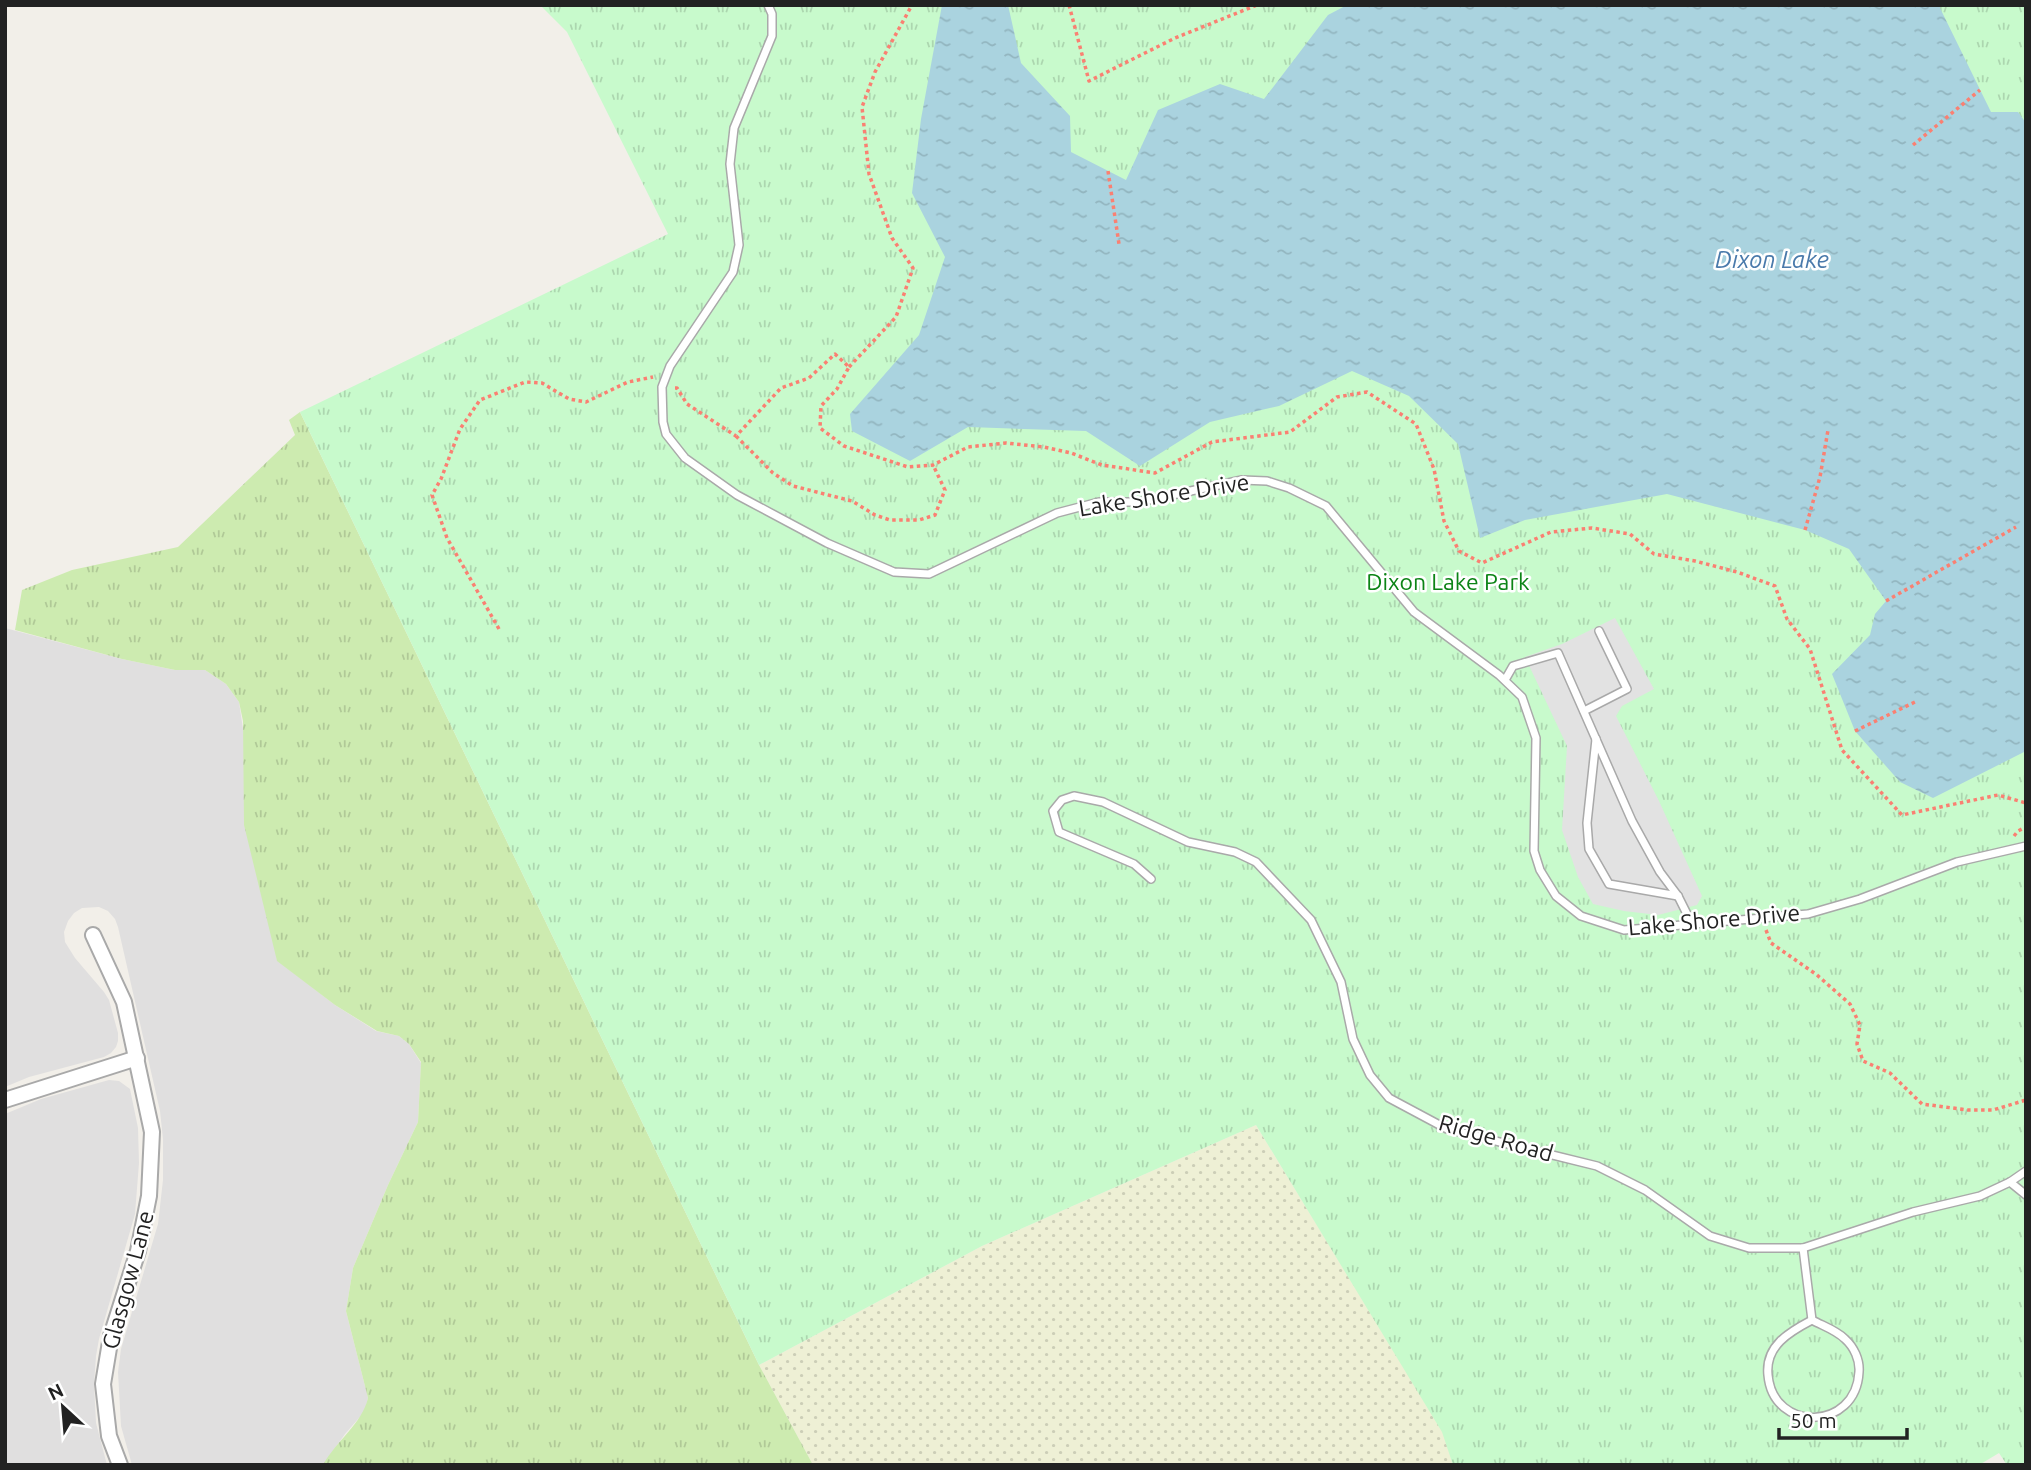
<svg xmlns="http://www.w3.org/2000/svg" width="2031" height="1470" font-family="Ubuntu,sans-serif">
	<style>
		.residential { fill: #e0dfdf }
		.farmland { fill: url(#farmland-dots) }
		.grass { fill: url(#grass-tufts) }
		.park { fill: url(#park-tufts) }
		.parking { fill: #e2e2e2 }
		.water { fill: url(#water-ripples) }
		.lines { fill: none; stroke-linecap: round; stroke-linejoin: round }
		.lane-casing { stroke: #a9a9a9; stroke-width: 10 }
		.street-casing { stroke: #a9a9a9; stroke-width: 18 }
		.path { stroke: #fa8072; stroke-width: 3.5; stroke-dasharray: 3.5 3.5; stroke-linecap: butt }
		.lane { stroke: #fff; stroke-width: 7 }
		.street { stroke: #fff; stroke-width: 14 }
		.labels { text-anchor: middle; stroke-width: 5; stroke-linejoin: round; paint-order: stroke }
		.street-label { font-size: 23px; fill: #222; stroke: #fff }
		.park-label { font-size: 23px; fill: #0c8416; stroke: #fff }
		.water-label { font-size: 24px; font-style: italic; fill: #4a7aab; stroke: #fff }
	</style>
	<defs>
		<pattern id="farmland-dots" width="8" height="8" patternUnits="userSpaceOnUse" patternTransform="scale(1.75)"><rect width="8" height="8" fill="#eef0d5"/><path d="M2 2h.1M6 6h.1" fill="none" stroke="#ccceb7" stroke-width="1.8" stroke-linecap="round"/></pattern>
		<pattern id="grass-tufts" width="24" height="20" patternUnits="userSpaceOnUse" patternTransform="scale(1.75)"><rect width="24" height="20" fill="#cdebb0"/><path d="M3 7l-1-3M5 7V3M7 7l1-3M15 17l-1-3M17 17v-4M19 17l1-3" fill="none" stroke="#b0c997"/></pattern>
		<pattern id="park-tufts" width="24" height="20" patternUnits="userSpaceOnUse" patternTransform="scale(1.75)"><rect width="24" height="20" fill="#c8facc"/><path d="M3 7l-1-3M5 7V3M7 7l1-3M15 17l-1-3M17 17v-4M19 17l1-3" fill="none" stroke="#acd6af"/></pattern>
		<pattern id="water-ripples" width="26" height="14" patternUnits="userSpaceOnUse" patternTransform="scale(1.75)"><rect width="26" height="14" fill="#aad3df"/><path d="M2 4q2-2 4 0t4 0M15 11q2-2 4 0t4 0" fill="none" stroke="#92b5bf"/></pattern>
	</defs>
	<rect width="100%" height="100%" fill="#f2efe9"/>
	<g class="residential">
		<polygon points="5,628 122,659 175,670 205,670 226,684 239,702 277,960 335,1005 376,1031 399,1036 409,1044 421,1063 418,1122 388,1185 353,1268 346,1311 368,1398 365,1411 345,1434 323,1465 132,1465 121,1426 118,1372 121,1349 158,1224 163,1180 163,1139 160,1111 118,927 115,919 108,911 99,907 82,908 74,913 68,921 64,932 65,942 75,958 104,992 109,1000 118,1033 118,1041 116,1047 111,1053 104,1057 29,1077 5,1087"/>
		<polygon points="109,1080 119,1081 130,1089 138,1128 139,1163 135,1214 99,1339 96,1356 94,1384 96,1423 107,1465 5,1465 5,1114 41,1099"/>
	</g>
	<polygon class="farmland" points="1256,1125 1443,1432 1453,1465 813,1465 759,1365 982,1246"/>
	<path class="grass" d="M300,412L759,1365L813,1465H323C336,1441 362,1424 368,1398L346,1311L353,1268L388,1185L418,1122L421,1062L409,1044L399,1036L377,1031L335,1005L277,961L244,825L243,721L239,702L226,684L205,670H175L122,659L15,630L22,590L72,570L178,547L295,435L289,420Z"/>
	<polygon class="park" points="540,5 2026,5 2026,1465 2007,1465 1999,1453 1979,1465 1453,1465 1442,1432 1256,1125 982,1246 759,1365 300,412 668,234 567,32"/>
	<polygon class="parking" points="1615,618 1654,689 1622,706 1616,716 1659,801 1702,896 1697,905 1658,915 1624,911 1593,904 1578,877 1562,830 1567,746 1525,657 1562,644"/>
	<polygon class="water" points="942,5 1008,5 1021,63 1070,116 1071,152 1126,180 1158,110 1220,84 1264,99 1328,15 1347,5 1941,5 1940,8 1991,112 2018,112 2026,123 2026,751 1933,798 1900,782 1855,731 1832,674 1870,635 1875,614 1886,601 1849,549 1805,530 1667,494 1525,520 1480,538 1458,444 1409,396 1352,371 1279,406 1210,422 1140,466 1086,431 968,427 910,461 852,431 850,414 919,335 945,257 912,193 921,119"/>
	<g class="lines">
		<g class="lane-casing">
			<g id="lane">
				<polyline points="768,5 772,14 772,36 734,128 730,164 739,245 733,272 670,366 662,387 663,422 666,434 685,458 737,495 827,543 894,572 929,574 1057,513 1099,502 1139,502 1242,480 1267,481 1289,488 1326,506 1414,612 1499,675 1522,697 1536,738 1534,851 1540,870 1556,896 1581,916 1624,930 1808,914 1860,899 1957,862 2026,846"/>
				<polyline points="1505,680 1513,666 1558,653 1632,821 1660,872 1678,896 1692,924"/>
				<polyline points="1584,711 1627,689 1599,631"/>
				<polyline points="1596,739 1587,823 1589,849 1609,884 1678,896"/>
				<polyline points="1151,879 1134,864 1059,832 1053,811 1062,800 1074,796 1103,802 1188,842 1235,852 1256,862 1311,920 1341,982 1353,1039 1370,1075 1389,1098 1447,1129 1597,1166 1645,1190 1710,1236 1749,1248 1803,1248 1913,1212 1980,1196 2010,1182 2026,1171"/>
				<polyline points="2010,1182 2026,1195"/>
				<polyline points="1803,1248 1812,1320"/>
				<path d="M1812,1320C1823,1326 1836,1330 1845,1339C1854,1347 1860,1360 1859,1372C1856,1431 1773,1433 1768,1375C1765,1346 1789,1332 1812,1320Z"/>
			</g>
		</g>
		<g class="street-casing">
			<g id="street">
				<polyline points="93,935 124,1002 152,1132 149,1196 138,1251 111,1336 103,1384 109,1436 120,1465"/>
				<polyline points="5,1100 137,1058"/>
			</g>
		</g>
		<g class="path">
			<polyline points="1069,5 1089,81 1175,38 1257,5"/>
			<polyline points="1913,145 1980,90"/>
			<polyline points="1108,171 1119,244"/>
			<polyline points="849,367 896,317 913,268 892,238 869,174 862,107 875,72 912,5"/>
			<polyline points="675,388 677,388 687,404 736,436 781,388 809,378 835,354 849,367 837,389 821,406 820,428 844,446 908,467 933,465 968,447 1006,443 1044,447 1071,453 1102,465 1155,473 1212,442 1290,432 1337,397 1367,392 1416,424 1434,469 1444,521 1459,551 1482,563 1551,532 1592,528 1630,534 1654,554 1695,561 1737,572 1775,586 1787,619 1810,649 1842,750 1902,815 1998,795 2026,803"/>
			<polyline points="736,436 773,473 793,486 852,501 875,515 890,520 919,520 935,515 945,490 933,465"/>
			<polyline points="1805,530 1820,477 1828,430"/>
			<polyline points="1886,601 2016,527"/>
			<polyline points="499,629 447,538 432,495 441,479 460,429 480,400 525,382 542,383 569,399 586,402 628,382 653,377"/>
			<polyline points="1855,731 1917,701"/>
			<polyline points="2014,836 2018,831 2026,827"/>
			<polyline points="1766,930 1771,943 1817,975 1850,1004 1860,1025 1857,1044 1863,1061 1890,1073 1922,1104 1968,1110 1993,1110 2026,1100"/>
		</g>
		<use href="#lane" class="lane"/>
		<use href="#street" class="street"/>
	</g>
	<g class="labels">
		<g class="street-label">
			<text transform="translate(1164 495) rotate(-9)" y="8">Lake Shore Drive</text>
			<text transform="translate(1714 920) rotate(-5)" y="8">Lake Shore Drive</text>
			<text transform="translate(1496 1138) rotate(16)" y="8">Ridge Road</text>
			<text transform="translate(128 1280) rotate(-75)" y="8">Glasgow Lane</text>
		</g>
		<g class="park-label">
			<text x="1448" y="590">Dixon Lake Park</text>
		</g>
		<g class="water-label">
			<text x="1772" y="268">Dixon Lake</text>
		</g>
	</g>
	<rect width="2031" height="1470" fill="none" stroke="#222222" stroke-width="14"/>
	<g transform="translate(63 1407) rotate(334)" stroke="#ffffff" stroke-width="5" paint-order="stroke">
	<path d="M0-5L12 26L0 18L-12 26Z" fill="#222222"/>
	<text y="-10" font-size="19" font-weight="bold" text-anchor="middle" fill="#222222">N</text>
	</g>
	<path d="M1779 1428v10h128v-10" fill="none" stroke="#222222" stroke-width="3.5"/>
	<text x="1790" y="1428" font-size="21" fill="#222222" stroke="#ffffff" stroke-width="5" paint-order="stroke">50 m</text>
</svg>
